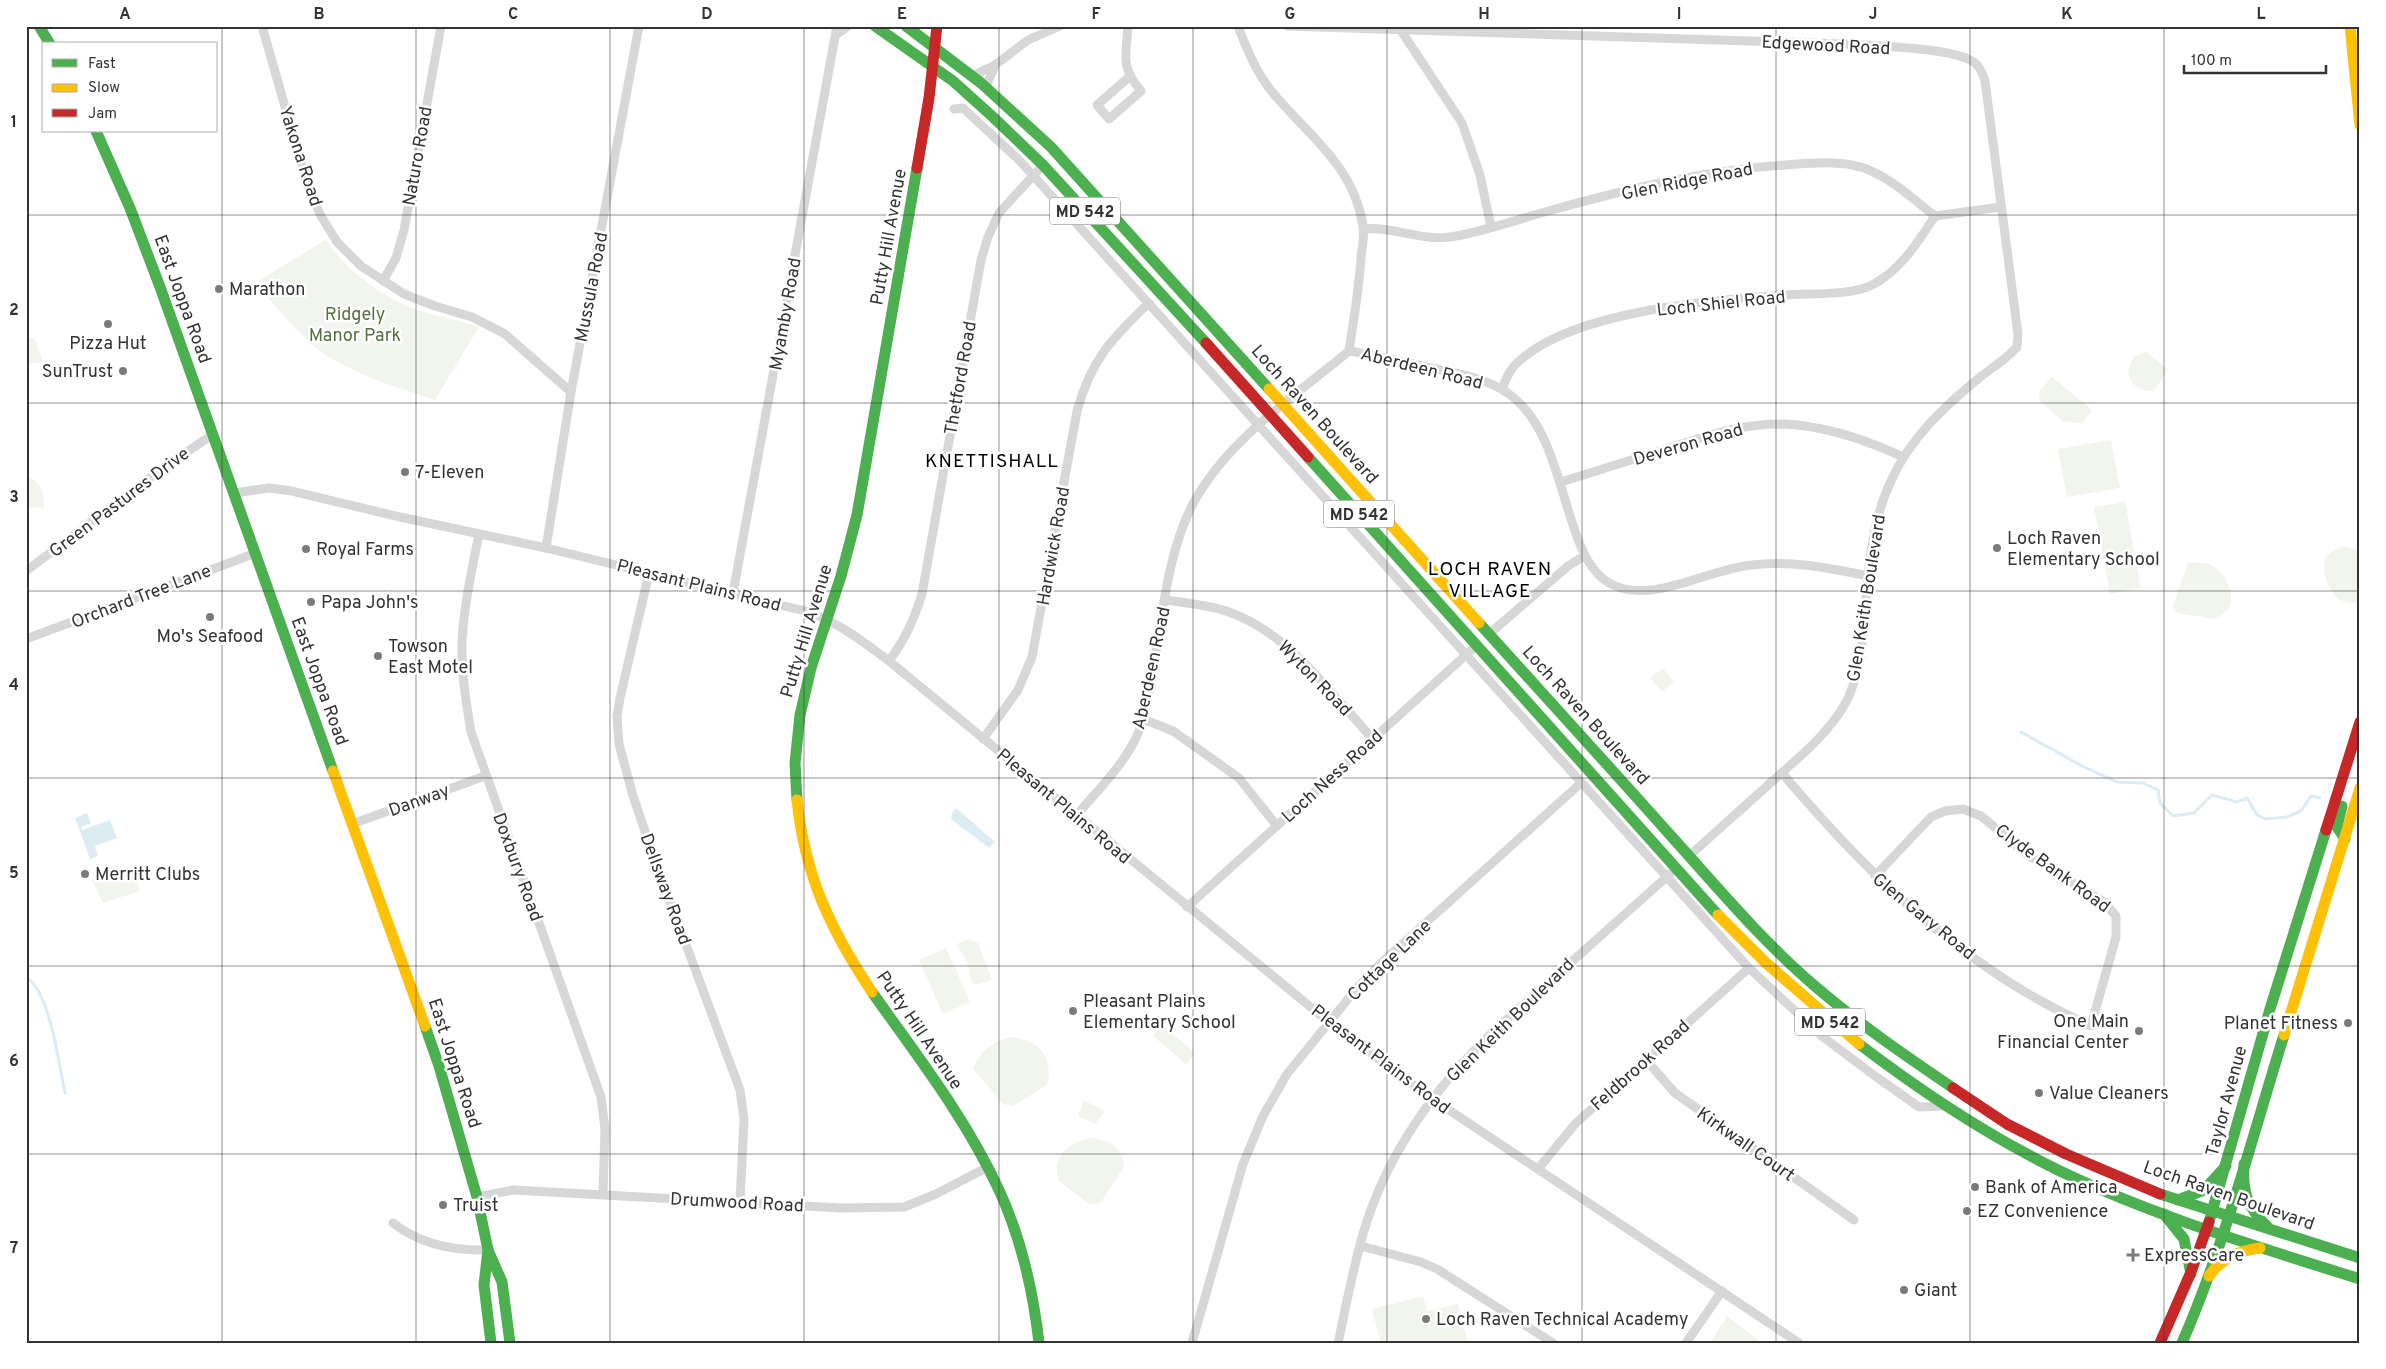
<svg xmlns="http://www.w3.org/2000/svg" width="2386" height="1369" font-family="Overpass,sans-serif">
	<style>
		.green { fill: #f1f5ed }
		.water { fill: #ddebf3 }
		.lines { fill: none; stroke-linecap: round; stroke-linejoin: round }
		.stream { stroke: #ddebf3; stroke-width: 3 }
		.street { stroke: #d7d7d7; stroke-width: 9 }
		.fast { stroke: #4caf50; stroke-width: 11 }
		.slow { stroke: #ffc107; stroke-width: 11 }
		.jam { stroke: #c62828; stroke-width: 11 }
		.grid { fill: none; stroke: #333; stroke-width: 1; stroke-opacity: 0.55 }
		.poi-dot { fill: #7a7a7a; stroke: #fff; stroke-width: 2 }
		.labels { text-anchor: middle; stroke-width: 5; stroke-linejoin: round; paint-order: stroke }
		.shield { fill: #fff; stroke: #707070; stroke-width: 1 }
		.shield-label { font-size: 16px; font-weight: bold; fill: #333 }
		.street-label { font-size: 18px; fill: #333; stroke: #fff }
		.poi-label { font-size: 18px; fill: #333; stroke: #fff; text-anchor: start }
		.park-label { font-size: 18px; fill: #56703f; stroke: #fff }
		.neighbourhood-label { font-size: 19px; letter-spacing: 1px; fill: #000; stroke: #fff }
		.neatline { fill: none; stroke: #333; stroke-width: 2 }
		.grid-label { font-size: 16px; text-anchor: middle; font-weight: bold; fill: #333 }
	</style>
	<rect width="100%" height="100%" fill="#fff"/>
	<g class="green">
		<path d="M326,240C349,274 385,299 424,312C442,318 461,320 479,327L435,400C400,389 366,378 334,360C304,343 280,310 257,285L263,278Z"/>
		<polygon points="34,337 43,362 26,364 26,341"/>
		<path d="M2146,352L2168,369L2154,391C2139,391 2131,386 2128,371L2133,357Z"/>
		<polygon points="2052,377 2092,410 2082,423 2064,422 2040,401 2039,391"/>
		<polygon points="2111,440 2120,488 2067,497 2058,449"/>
		<path d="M26,477C42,479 44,496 44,508L26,507Z"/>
		<polygon points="2125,502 2141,588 2110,594 2094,507"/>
		<path d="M2343,546L2360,550V604C2353,603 2346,603 2340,600C2330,593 2321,573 2325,561C2327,553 2336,549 2343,546Z"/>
		<path d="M2188,563C2195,563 2204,562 2211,565C2223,571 2233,589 2231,602C2229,611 2221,615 2214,619L2177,613L2173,606Z"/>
		<polygon points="1663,668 1674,682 1662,692 1650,678"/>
		<polygon points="132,866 140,891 103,903 92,880"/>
		<path d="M968,939L978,943L992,980L974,985L969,975C972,965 962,955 957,944Z"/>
		<polygon points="946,948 970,1002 943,1014 919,960"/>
		<polygon points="1162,1025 1195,1053 1186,1064 1153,1036"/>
		<path d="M1011,1037C1039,1039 1054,1058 1047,1085L1013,1106L1003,1104L973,1069C981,1050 991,1043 1011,1037Z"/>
		<polygon points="1084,1100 1105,1111 1095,1124 1078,1116"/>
		<path d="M1091,1138C1111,1141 1122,1146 1124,1167L1101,1202L1090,1205L1059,1181C1050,1156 1069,1142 1091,1138Z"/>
		<polygon points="1423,1296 1427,1311 1458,1304 1468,1343 1381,1343 1372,1309"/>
		<polygon points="1727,1316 1762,1343 1710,1343"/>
	</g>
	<g class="water">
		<polygon points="956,808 995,842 989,848 951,819 952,813"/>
		<polygon points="87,813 91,823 81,827 82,830 110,820 117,838 95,846 98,856 90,859 75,818"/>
	</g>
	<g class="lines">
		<g class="stream">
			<polyline points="26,499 29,499"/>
			<polyline points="2021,732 2082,766 2117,782 2143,783 2158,790 2160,803 2173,816 2194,813 2212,795 2237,802 2247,798 2257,815 2265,819 2287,817 2301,811 2311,796 2320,798"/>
			<path d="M26,977C50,991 59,1065 65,1093"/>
		</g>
		<g class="street">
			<polyline points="262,26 307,184 321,216 337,242 361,266 404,294 435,306 472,317 505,334 571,392"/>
			<path d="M1128,26C1126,57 1120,66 1141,91L1109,119L1097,105L1129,77"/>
			<path d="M1238,26C1247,50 1257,74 1273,93C1309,136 1354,166 1363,226C1365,236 1362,247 1361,257C1359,288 1354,319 1349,351"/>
			<path d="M1287,26L1844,44C1872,46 1957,47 1976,64C1981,68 1983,75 1985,81L2018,334L2017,347C2007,359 1991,368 1979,378C1944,407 1910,438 1891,481C1877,510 1871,544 1868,576C1864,616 1865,658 1849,696C1839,718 1822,736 1805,752L1689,856"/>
			<polyline points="1398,26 1462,123 1480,175 1491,227"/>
			<polyline points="837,34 848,26"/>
			<polyline points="972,76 995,65 1028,40 1060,26"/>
			<polyline points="986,87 995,65"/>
			<polyline points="954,109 963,108 1020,161 1749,968 1823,1037 1875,1076 1919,1107 1944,1106"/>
			<path d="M1364,229C1392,226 1421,241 1450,237C1484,232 1518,219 1552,210C1627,189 1707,170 1785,165C1810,163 1840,160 1864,168C1891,178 1913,199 1935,216L2001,207"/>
			<polyline points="383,281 396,258 404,230 441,26"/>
			<path d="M1349,351C1377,356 1404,362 1431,368C1455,373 1481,377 1503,390C1572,431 1558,560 1613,585C1654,604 1708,569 1752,565C1791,560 1829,568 1868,576"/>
			<path d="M1502,389C1505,381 1508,373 1514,366C1566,311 1712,300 1785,295C1810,293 1850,296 1872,285C1900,271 1918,242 1935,216"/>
			<path d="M1561,482C1595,471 1629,461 1663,450C1706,436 1751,420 1797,425C1835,429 1869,441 1903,457"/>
			<path d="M234,493L269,488L292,491L400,517L546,548L805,611C837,621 862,641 889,661L1329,1022L1431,1098L1799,1343"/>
			<path d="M479,534C472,570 464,605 462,641C461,671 466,702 471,732L601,1097L605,1129L603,1194"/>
			<polyline points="546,548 571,392 639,26"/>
			<polyline points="26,571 147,480 213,434"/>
			<polyline points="649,573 620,698 617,716 619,744 633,796 659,872 740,1090 744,1119 740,1202"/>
			<polyline points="733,593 837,26"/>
			<path d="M1166,600C1186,603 1209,605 1229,612C1289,633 1331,694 1373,739"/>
			<polyline points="1489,634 1568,566 1584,556"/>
			<polyline points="26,639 256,553"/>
			<path d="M889,661C905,639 914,620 922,594L981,260L988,237L999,213L1043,165"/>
			<polyline points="1143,719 1173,731 1239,778 1277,826"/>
			<path d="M983,739L1018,690L1032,657L1077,411C1091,360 1111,339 1149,303"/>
			<path d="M1782,773C1869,876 1966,971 2091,1026L2116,937V916L2104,902L2029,856L1981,816L1963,809L1945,811L1931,817L1875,876"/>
			<path d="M1076,816C1098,790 1126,763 1139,731C1146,714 1148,694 1152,676C1162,619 1167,551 1195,500C1229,439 1296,395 1349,351"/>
			<polyline points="352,824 485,776"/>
			<polyline points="1187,907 1477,645"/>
			<polyline points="1646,1060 1675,1093 1854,1220"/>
			<polyline points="1538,1169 1576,1123 1749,968"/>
			<polyline points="477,1197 513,1190 841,1208 904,1207 936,1194 988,1167"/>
			<path d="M393,1223C420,1244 455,1251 488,1250"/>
			<polyline points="1361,1246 1421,1262 1437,1269 1553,1343"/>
			<polyline points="1192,1343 1243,1164 1263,1116 1287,1074 1357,988 1380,964 1581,783"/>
			<path d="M1338,1343C1347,1302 1354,1261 1367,1221C1392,1146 1437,1085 1494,1031L1670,874"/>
			<polyline points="1686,1343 1722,1291"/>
		</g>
		<g class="fast">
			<polyline points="39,26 50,44"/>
			<polyline points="875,26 953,81 993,117 1043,165 1206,343"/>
			<polyline points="906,26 981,83 1051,147 1269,389"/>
			<polyline points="96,131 130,208 160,287 333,771"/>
			<polyline points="1308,457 1718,915"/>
			<path d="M1479,623C1543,694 1608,765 1672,837C1718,888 1763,942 1816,987C1859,1024 1906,1056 1953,1088"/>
			<polyline points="797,800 795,763 800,715 811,668 841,576 857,515 917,168"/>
			<polyline points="2342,806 2337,827 2345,839"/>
			<path d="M872,992C917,1056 966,1118 999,1190C1021,1238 1033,1290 1039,1343"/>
			<polyline points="425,1026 439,1066 477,1197 488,1250 502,1282 510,1343"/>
			<path d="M1859,1044C1922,1092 1988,1136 2060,1171C2156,1217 2259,1247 2360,1279"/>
			<path d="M2244,1164C2242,1190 2247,1208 2267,1226"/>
			<polyline points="2160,1194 2360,1258"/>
			<polyline points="2178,1200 2204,1190 2226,1166"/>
			<polyline points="2164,1214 2184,1239 2191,1274"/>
			<polyline points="2209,1222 2270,1009 2326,830"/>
			<polyline points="488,1250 484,1285 491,1343"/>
			<path d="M2182,1343C2225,1244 2252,1138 2284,1035"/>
		</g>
		<g class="slow">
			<polyline points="2350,26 2360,125"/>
			<polyline points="1269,389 1479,623"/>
			<polyline points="333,771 425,1026"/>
			<path d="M797,800C805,876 830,929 872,992"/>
			<polyline points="1718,915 1765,962 1859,1044"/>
			<polyline points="2284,1035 2360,788"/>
			<path d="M2209,1276C2222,1258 2238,1251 2260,1248"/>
		</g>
		<g class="jam">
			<polyline points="917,168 929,98 937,26"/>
			<polyline points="1206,343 1308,457"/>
			<polyline points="2326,830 2360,722"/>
			<polyline points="1953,1088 2007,1124 2066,1154 2160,1194"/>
			<polyline points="2160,1343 2191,1272 2209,1222"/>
		</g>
	</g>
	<path class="grid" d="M222,26V1343M416,26V1343M610,26V1343M804,26V1343M999,26V1343M1193,26V1343M1387,26V1343M1582,26V1343M1776,26V1343M1970,26V1343M2164,26V1343M26,215H2360M26,403H2360M26,591H2360M26,778H2360M26,966H2360M26,1154H2360"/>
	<g class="poi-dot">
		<circle cx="219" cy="289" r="5"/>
		<circle cx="108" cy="324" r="5"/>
		<circle cx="123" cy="371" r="5"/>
		<circle cx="405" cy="472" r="5"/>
		<circle cx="1997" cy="548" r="5"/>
		<circle cx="306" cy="549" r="5"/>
		<circle cx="311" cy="602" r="5"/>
		<circle cx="210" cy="617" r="5"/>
		<circle cx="378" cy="656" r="5"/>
		<circle cx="85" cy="874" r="5"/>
		<circle cx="1073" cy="1011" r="5"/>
		<circle cx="2348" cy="1023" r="5"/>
		<circle cx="2139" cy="1031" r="5"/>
		<circle cx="2039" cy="1093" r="5"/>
		<circle cx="1975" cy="1187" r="5"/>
		<circle cx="443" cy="1205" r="5"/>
		<circle cx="1967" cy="1211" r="5"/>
		<path d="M2130.5 1247.5h5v5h5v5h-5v5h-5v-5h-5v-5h5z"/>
		<circle cx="1904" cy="1290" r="5"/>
		<circle cx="1426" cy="1319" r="5"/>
	</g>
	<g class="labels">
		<g class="shield">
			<rect x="1050" y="197.5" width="70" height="27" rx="4"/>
			<rect x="1324" y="500.5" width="70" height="27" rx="4"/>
			<rect x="1795" y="1008.5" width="70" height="27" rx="4"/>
		</g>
		<g class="shield-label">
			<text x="1085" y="217">MD 542</text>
			<text x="1359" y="520">MD 542</text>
			<text x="1830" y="1028">MD 542</text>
		</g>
		<g class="street-label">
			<text transform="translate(1826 45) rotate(3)" y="6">Edgewood Road</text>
			<text transform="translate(301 156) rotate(72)" y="6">Yakona Road</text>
			<text transform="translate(417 156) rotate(-80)" y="6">Naturo Road</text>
			<text transform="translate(1687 181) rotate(-11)" y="6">Glen Ridge Road</text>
			<text transform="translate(888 237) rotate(-80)" y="6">Putty Hill Avenue</text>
			<text transform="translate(591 287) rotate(-79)" y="6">Mussula Road</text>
			<text transform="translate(183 299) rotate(70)" y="6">East Joppa Road</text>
			<text transform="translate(1721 303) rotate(-6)" y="6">Loch Shiel Road</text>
			<text transform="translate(785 314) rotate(-80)" y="6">Myamby Road</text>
			<text transform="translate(1422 368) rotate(14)" y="6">Aberdeen Road</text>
			<text transform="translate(960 378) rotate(-80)" y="6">Thetford Road</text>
			<text transform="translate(1315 414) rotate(48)" y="6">Loch Raven Boulevard</text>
			<text transform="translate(1688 444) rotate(-16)" y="6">Deveron Road</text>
			<text transform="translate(119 502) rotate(-37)" y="6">Green Pastures Drive</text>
			<text transform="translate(1053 546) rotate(-80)" y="6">Hardwick Road</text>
			<text transform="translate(699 585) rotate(14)" y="6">Pleasant Plains Road</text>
			<text transform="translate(141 596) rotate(-21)" y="6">Orchard Tree Lane</text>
			<text transform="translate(1866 598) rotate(-81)" y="6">Glen Keith Boulevard</text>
			<text transform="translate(806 631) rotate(-73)" y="6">Putty Hill Avenue</text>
			<text transform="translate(1151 668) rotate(-78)" y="6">Aberdeen Road</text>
			<text transform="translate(1315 678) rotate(46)" y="6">Wyton Road</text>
			<text transform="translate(320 681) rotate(70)" y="6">East Joppa Road</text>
			<text transform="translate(1586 715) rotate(48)" y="6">Loch Raven Boulevard</text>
			<text transform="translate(1332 776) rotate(-42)" y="6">Loch Ness Road</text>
			<text transform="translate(419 800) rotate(-20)" y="6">Danway</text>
			<text transform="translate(1064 806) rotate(40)" y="6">Pleasant Plains Road</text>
			<text transform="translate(518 867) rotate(70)" y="6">Doxbury Road</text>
			<text transform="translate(2053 868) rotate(36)" y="6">Clyde Bank Road</text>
			<text transform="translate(666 889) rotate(70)" y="6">Dellsway Road</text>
			<text transform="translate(1924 916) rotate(39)" y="6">Glen Gary Road</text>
			<text transform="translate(1389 960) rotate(-44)" y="6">Cottage Lane</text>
			<text transform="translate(1510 1020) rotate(-44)" y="6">Glen Keith Boulevard</text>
			<text transform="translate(920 1030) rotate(56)" y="6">Putty Hill Avenue</text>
			<text transform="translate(1381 1059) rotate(37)" y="6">Pleasant Plains Road</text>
			<text transform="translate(455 1063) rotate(72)" y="6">East Joppa Road</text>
			<text transform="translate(1640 1065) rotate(-42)" y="6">Feldbrook Road</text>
			<text transform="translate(2226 1101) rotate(-75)" y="6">Taylor Avenue</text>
			<text transform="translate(1746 1144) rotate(35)" y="6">Kirkwall Court</text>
			<text transform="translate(2229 1195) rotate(19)" y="6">Loch Raven Boulevard</text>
			<text transform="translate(737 1202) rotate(3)" y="6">Drumwood Road</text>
		</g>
		<g class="poi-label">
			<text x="229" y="295">Marathon</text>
			<text x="108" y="349" text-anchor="middle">Pizza Hut</text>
			<text x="113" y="377" text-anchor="end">SunTrust</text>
			<text x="415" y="478">7-Eleven</text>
			<text x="2007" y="544">Loch Raven<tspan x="2007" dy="21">Elementary School</tspan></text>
			<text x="316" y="555">Royal Farms</text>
			<text x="321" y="608">Papa John's</text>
			<text x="210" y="642" text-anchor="middle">Mo's Seafood</text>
			<text x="388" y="652">Towson<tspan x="388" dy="21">East Motel</tspan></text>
			<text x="95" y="880">Merritt Clubs</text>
			<text x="1083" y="1007">Pleasant Plains<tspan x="1083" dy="21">Elementary School</tspan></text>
			<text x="2129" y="1027" text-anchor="end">One Main<tspan x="2129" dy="21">Financial Center</tspan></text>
			<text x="2338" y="1029" text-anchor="end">Planet Fitness</text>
			<text x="2049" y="1099">Value Cleaners</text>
			<text x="1985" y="1193">Bank of America</text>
			<text x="453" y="1211">Truist</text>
			<text x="1977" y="1217">EZ Convenience</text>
			<text x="2144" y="1261">ExpressCare</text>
			<text x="1914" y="1296">Giant</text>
			<text x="1436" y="1325">Loch Raven Technical Academy</text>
		</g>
		<g class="park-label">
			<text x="355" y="320">Ridgely<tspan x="355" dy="21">Manor Park</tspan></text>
		</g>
		<g class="neighbourhood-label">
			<text x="992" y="467">KNETTISHALL</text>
			<text x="1490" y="575">LOCH RAVEN<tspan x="1490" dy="22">VILLAGE</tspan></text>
		</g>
	</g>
	<rect width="2386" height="1369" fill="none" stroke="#ffffff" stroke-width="55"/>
	<rect x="42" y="42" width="175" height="90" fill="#ffffff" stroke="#adadad"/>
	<rect x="52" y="59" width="25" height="8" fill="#4caf50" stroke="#adadad"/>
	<text x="88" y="68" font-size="15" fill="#333333">Fast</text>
	<rect x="52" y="84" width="25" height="8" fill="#ffc107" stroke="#adadad"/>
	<text x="88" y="92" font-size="15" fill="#333333">Slow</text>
	<rect x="52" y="109" width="25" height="8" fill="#c62828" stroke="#adadad"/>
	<text x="88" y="118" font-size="15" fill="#333333">Jam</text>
	<path d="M2184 65v8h142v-8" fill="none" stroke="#333333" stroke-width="2.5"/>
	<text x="2191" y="65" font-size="15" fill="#333333" stroke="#ffffff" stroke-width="4" paint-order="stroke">100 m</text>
	<rect x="28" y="28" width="2330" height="1314" class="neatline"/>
	<g class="grid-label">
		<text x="125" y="19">A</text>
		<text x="319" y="19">B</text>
		<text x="513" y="19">C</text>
		<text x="707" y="19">D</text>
		<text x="902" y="19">E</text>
		<text x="1096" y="19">F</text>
		<text x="1290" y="19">G</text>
		<text x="1484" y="19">H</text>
		<text x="1679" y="19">I</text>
		<text x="1873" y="19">J</text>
		<text x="2067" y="19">K</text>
		<text x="2261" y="19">L</text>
		<text x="14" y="127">1</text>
		<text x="14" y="315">2</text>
		<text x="14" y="502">3</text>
		<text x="14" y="690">4</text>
		<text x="14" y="878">5</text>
		<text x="14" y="1066">6</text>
		<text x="14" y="1253">7</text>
	</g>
</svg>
